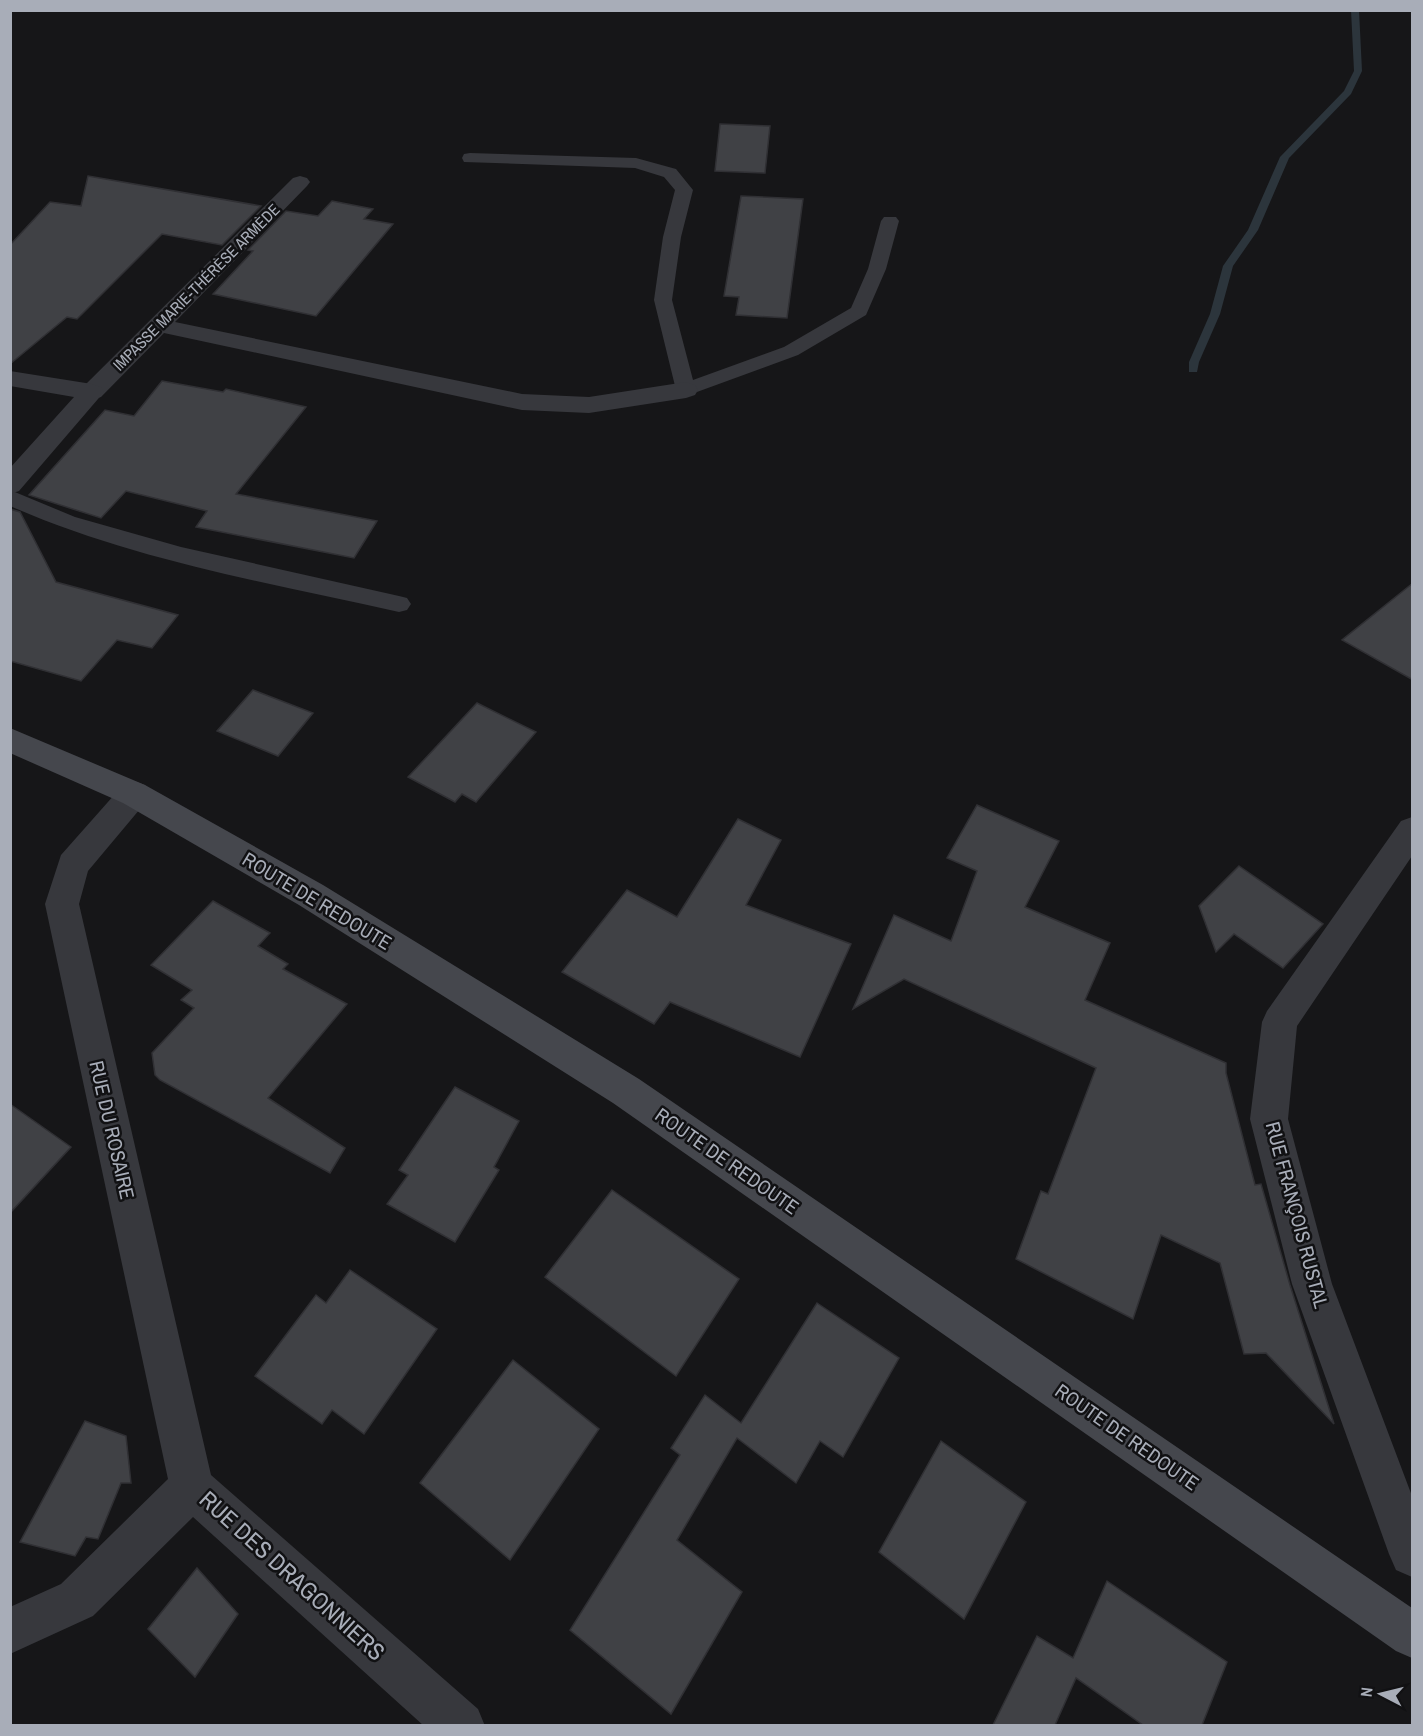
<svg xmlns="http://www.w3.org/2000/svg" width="1423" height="1736" font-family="'Archivo Narrow',sans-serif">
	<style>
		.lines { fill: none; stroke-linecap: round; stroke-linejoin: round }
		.stream { fill: #2c353c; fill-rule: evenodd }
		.building { fill: #404145; stroke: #303034; stroke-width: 1.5 }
		.service { fill: #37383d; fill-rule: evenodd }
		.minor { fill: #37383d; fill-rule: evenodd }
		.tertiary { fill: #37383d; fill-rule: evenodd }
		.secondary { fill: #45474d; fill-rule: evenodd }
		.labels { text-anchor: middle; stroke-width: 5; stroke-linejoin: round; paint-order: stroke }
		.far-street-label { font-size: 16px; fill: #a8adb8; stroke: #111113 }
		.street-label { font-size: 20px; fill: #a8adb8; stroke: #111113 }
		.near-street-label { font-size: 24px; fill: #a8adb8; stroke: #111113 }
	</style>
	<rect width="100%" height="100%" fill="#161618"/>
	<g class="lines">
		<polygon class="stream" points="1351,10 1359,10 1362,71 1351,94 1289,158 1258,230 1233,266 1220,314 1199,362 1197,372 1189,372 1189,362 1210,314 1223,266 1248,230 1280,157 1344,91 1354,71"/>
	</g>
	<g class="building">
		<polygon points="720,124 770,126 765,173 715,171"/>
		<polygon points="88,176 261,206 222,245 162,234 77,319 67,317 10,364 10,245 50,202 81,206"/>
		<polygon points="741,196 803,199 787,318 736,315 739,297 724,296"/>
		<polygon points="332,201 373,209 364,219 393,224 316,316 213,294 253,251 248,250 286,211 318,216"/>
		<polygon points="162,381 223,392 226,389 306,407 236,494 377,521 354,558 196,527 207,511 126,491 101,518 29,495 105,410 134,416"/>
		<polygon points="10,509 20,512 56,582 178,615 152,648 117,640 81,681 10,661"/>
		<polygon points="1413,583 1413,680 1342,640"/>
		<polygon points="253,690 313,713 278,756 217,731"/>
		<polygon points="477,703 536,732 476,802 462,794 455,802 408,777"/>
		<polygon points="977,805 1059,841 1025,907 1110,943 1085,1000 1226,1063 1226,1073 1255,1185 1261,1184 1290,1285 1334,1424 1266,1353 1244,1354 1220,1263 1161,1235 1133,1319 1016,1259 1041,1191 1048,1194 1096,1068 904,979 853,1009 894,915 951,941 977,871 947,858"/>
		<polygon points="738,819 781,840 746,905 851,944 800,1057 670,1002 654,1024 562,972 627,890 677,917"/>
		<polygon points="1239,866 1323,924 1283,968 1234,934 1216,952 1199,906"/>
		<polygon points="213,901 270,933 258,946 288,964 283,969 347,1004 268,1098 345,1148 330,1173 160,1080 155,1075 152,1053 194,1008 181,1000 192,990 151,965"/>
		<polygon points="455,1087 519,1121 494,1167 499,1170 455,1242 387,1204 408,1175 399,1170"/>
		<polygon points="10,1104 71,1147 10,1213"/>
		<polygon points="612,1190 739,1279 676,1376 545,1277"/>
		<polygon points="350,1270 437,1329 364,1434 332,1410 322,1424 255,1376 316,1295 326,1303"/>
		<polygon points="817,1303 899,1358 843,1457 820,1441 796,1483 737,1438 677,1540 742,1592 671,1714 570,1630 680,1455 671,1448 705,1395 741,1423"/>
		<polygon points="513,1360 599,1429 510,1560 420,1483"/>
		<polygon points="85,1421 126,1436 131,1483 121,1483 98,1539 86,1537 75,1556 20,1542"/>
		<polygon points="941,1441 1026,1502 964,1619 879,1552"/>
		<polygon points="197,1568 238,1614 195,1677 148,1629"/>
		<polygon points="1107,1581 1227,1662 1202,1725 1143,1725 1076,1678 1055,1725 993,1725 1037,1636 1073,1658"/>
	</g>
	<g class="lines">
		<g class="service">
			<polygon points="470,153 636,158 676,169 693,190 681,237 672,300 693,380 784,347 851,308 868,269 881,221 884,217 896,217 899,221 886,269 866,315 798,355 686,396 679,394 676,390 654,300 663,237 675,190 664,177 635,168 464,162 462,158 464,154"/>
			<path d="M10,490L75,517L181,547L399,596L407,598L411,604L407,610L399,612C269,583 133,560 10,506Z"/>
		</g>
		<g class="minor">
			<polygon points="300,176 307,178 310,182 307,186 175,322 522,394 589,397 686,382 695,385 698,390 695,395 686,398 589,413 522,410 164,333 101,397 92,400 83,397 80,392 83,387 293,178"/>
			<polygon points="134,781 145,785 150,794 145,803 88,871 79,904 211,1475 478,1709 485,1726 424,1726 193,1517 93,1616 10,1654 10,1607 61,1584 168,1479 45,904 61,855 123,785"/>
			<polygon points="1412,817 1412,856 1297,1026 1288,1119 1332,1284 1412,1496 1412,1577 1396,1570 1389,1554 1292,1284 1250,1119 1262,1022 1267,1011 1401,821"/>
		</g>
		<polygon class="tertiary" points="10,371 92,384 101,387 104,392 19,491 10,494 10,468 74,397 10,386"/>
		<polygon class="secondary" points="10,728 145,785 323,885 639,1079 1412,1608 1412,1658 1396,1651 613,1103 299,905 123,803 10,753"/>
	</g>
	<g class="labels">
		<g class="far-street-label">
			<text transform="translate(196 287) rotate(-45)" y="6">IMPASSE MARIE-THÉRÈSE ARMÈDE</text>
		</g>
		<g class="street-label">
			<text transform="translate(317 901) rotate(31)" y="7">ROUTE DE REDOUTE</text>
			<text transform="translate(112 1130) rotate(77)" y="7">RUE DU ROSAIRE</text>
			<text transform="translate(727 1161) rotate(35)" y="7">ROUTE DE REDOUTE</text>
			<text transform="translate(1297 1215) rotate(75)" y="7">RUE FRANÇOIS RUSTAL</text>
			<text transform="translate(1127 1437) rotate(35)" y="7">ROUTE DE REDOUTE</text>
		</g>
		<g class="near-street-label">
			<text transform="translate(292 1576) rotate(42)" y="8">RUE DES DRAGONNIERS</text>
		</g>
	</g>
	<rect width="1423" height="1736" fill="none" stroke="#a8adb8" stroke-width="24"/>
	<g transform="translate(1381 1694) rotate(277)" stroke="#111113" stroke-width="4.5" paint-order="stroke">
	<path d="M0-4.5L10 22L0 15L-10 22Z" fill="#a8adb8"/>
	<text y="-9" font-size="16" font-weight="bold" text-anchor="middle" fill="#a8adb8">N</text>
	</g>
</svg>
